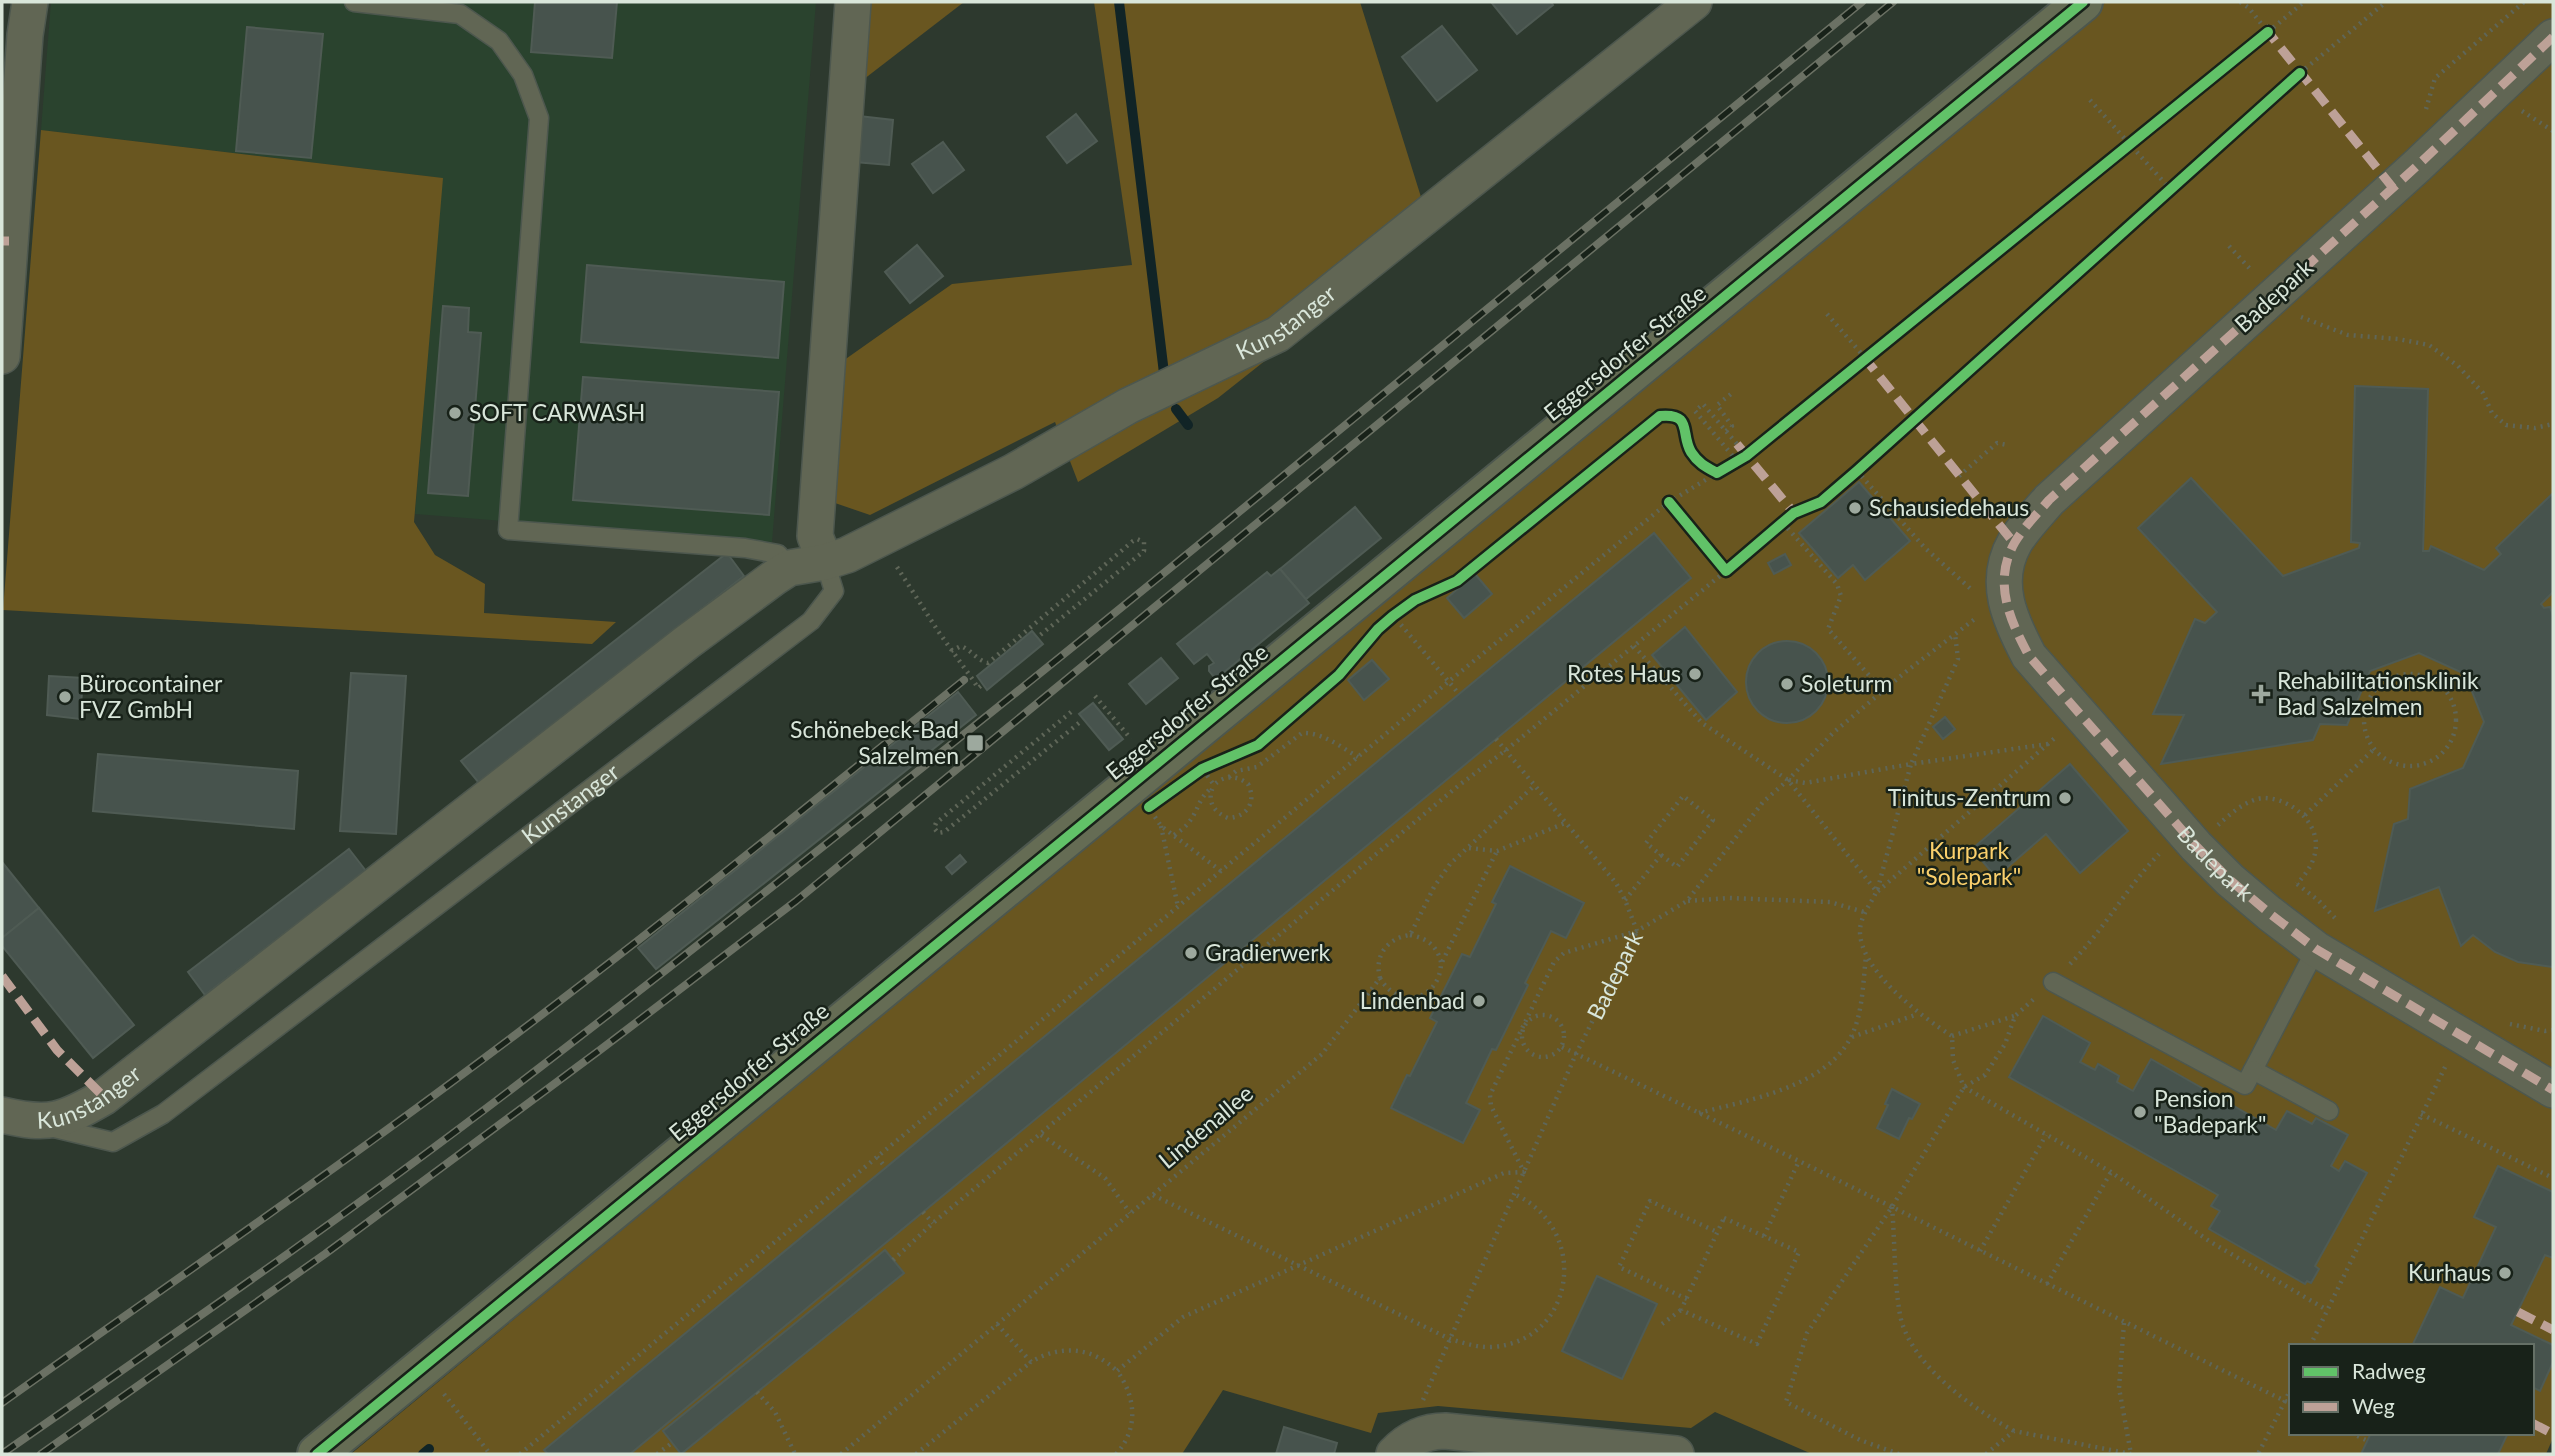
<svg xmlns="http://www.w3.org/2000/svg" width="2555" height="1456" font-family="Lato,sans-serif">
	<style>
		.built { fill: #2a432e }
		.green { fill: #695620; fill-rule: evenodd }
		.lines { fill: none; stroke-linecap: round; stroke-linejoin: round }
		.stream { stroke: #112426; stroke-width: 10 }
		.building { fill: #47534d; stroke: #4f5b54; stroke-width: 2 }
		.lane-casing { stroke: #4d574e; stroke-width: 21 }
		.street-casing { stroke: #4d574e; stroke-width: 38 }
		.secondary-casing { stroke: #4d574e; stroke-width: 42 }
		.path { stroke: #5f6658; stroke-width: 4.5; stroke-dasharray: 2 5; stroke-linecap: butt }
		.lane { stroke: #616654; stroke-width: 18 }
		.street { stroke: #616654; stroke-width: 35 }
		.secondary { stroke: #656c54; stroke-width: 38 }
		.rail-casing { stroke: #6b7164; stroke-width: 8 }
		.rail { stroke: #182219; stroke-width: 5; stroke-dasharray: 16; stroke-linecap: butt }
		.quiet { stroke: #bda197; stroke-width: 9; stroke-dasharray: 18 9; stroke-linecap: butt }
		.cycleway-casing { stroke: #182219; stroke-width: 15 }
		.cycleway { stroke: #61c268; stroke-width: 10 }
		.poi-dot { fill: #9da99e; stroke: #182219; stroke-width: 2.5 }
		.labels { text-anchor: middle; stroke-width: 5; stroke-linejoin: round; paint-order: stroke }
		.street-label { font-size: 23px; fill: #d9e6da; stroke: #182219 }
		.poi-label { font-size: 23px; fill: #d9e6da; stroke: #182219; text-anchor: start }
		.park-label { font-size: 23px; fill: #fad06c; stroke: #182219 }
	</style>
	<rect width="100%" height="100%" fill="#2d392e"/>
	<polygon class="built" points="51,2 816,2 772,542 415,514 442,178 41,130"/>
	<g class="green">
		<polygon points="863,2 964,2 855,86"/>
		<polygon points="1094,2 1360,2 1431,229 1218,398 1078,482 1055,422 870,515 835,503 840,363 952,284 1132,265"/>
		<path d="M2106,2H2553V1438L2546,1454H1812L1715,1412L1691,1428L1438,1406L1378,1413L1371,1433L1223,1390L1182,1454H351ZM2291,1346H2532V1433H2291Z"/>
		<polygon points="41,130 443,178 414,522 435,555 485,584 484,613 616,622 592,644 3,610"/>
	</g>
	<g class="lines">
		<g class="stream">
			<polyline points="1119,2 1164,373"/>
			<polyline points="1176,409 1188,425"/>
			<polyline points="423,1454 429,1449"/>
		</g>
	</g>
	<g class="building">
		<polygon points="535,2 617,2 612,58 531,52"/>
		<polygon points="1491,2 1551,2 1553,5 1517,34"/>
		<polygon points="1442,26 1477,70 1437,101 1402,57"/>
		<polygon points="247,27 323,34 311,158 236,151"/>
		<polygon points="1076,114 1097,141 1067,163 1047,137"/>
		<polygon points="859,116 893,120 889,165 855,162"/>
		<polygon points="943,142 964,170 933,193 912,164"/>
		<polygon points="917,245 943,276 910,303 885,272"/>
		<polygon points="587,265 784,282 778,358 581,342"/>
		<polygon points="443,306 469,308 468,332 481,333 468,496 428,493"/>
		<polygon points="583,377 779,392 769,515 573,500"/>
		<polygon points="2355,386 2428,389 2423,551 2429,551 2431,546 2484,570 2501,554 2496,548 2553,493 2553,592 2541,604 2544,608 2550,607 2553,616 2553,967 2518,962 2495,952 2473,935 2461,946 2439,887 2375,911 2394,824 2408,819 2410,789 2463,768 2484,722 2465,674 2419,653 2370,671 2347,725 2320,724 2313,740 2161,764 2184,715 2153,714 2195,619 2205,623 2217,612 2138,528 2191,478 2283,576 2359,548 2360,543 2351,542"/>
		<polygon points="1859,482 1910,541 1865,580 1853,565 1838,578 1799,533"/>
		<polygon points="1355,507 1381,538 1306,599 1280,569"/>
		<polygon points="1654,533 1691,578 1496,739 630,1454 548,1454 544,1450"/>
		<polygon points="727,553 744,576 479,783 461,761"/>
		<polygon points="1785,554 1791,565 1774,574 1768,563"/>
		<polygon points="1280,569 1309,603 1218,677 1214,677 1209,671 1209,666 1214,663 1207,654 1194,664 1177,644 1267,572 1271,576"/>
		<polygon points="1475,574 1492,594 1464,618 1447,598"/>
		<polygon points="1685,627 1737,692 1706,720 1652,655"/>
		<polygon points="1032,631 1043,644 987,690 977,676"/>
		<circle cx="1787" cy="682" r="41"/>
		<polygon points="1161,658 1178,678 1146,704 1129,684"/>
		<polygon points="1372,660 1389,679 1364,700 1348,680"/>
		<polygon points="351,673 406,676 396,834 340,831"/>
		<polygon points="49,676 83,678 80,719 47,715"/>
		<polygon points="958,692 976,715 656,969 638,948"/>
		<polygon points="1093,703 1123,739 1109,750 1079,714"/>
		<polygon points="1945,717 1955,729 1943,739 1933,727"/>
		<polygon points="98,754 298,771 294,829 93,811"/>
		<polygon points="2070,764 2128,831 2080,873 2046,834 1996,877 1972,849"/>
		<polygon points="349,849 366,871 205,995 188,972"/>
		<polygon points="960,855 966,862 952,874 946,867"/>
		<polygon points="2,862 39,908 2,938"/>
		<polygon points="1510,866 1584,903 1566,938 1551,931 1525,983 1528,985 1496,1050 1492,1049 1466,1103 1480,1110 1463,1143 1391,1108 1407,1075 1410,1076 1437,1022 1430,1018 1462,954 1470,957 1496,904 1492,902"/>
		<polygon points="39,908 134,1025 93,1058 2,946 2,938"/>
		<polygon points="2043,1016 2090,1043 2080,1062 2095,1070 2098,1064 2119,1076 2117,1082 2133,1091 2151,1059 2276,1130 2287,1111 2312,1124 2316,1118 2348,1135 2331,1166 2339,1171 2345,1161 2367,1173 2315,1266 2319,1269 2311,1283 2307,1281 2305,1284 2209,1229 2220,1211 2211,1206 2218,1195 2009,1077"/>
		<polygon points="1892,1089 1920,1104 1912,1119 1909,1118 1899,1139 1877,1128 1888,1105 1885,1104"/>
		<polygon points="2498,1166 2553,1192 2553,1258 2545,1255 2511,1325 2553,1345 2553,1362 2540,1391 2532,1387 2532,1346 2412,1346 2440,1287 2463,1298 2496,1227 2474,1217"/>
		<polygon points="885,1250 904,1273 681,1454 663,1431"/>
		<polygon points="1597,1276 1657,1304 1622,1379 1562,1351"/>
		<polygon points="1284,1427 1337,1443 1334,1454 1276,1454"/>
		<polygon points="2371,1433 2508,1433 2498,1454 2361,1454"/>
	</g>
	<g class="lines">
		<g class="lane-casing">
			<g id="lane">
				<polyline points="354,2 460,14 499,41 523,75 539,118 508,530 745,548 778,554 789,568"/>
				<polyline points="2316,949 2253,1070 2329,1111"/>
				<polyline points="2053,982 2245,1085 2253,1070"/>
				<path id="s2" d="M50,1127L113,1142L163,1114L811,621L834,591L825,562"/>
			</g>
		</g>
		<g class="street-casing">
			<g id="street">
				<path d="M2553,37L2417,166L2049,500C2038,513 2024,527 2015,542C1992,582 2010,620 2029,656L2196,846L2230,880L2269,913L2316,949L2553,1090"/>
				<polyline points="2,356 25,35 30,2"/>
				<polyline points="825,562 815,536 853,2"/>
				<path id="s3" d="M2,1115C49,1126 63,1121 104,1097L687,642L775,577L789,568L825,562L847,555L1013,472L1128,406L1278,334L1694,2"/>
				<path d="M1394,1454C1408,1439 1424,1431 1445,1431L1676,1454"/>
			</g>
		</g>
		<g class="secondary-casing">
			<polyline id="secondary" points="317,1454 2083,2"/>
		</g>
		<g class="path">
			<polyline points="2240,2 2249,8 2263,26"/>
			<polyline points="2268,32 2304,2"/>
			<polyline points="2300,73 2386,2"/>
			<polyline points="2090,100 2171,190"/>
			<polyline points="2426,109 2435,78 2524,2"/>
			<polyline points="2522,111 2553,131"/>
			<polyline points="2229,246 2252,271"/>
			<polyline points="1827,314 1861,353"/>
			<polyline points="2301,317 2348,335 2398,339 2429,345 2458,366 2483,393 2492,413 2506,425 2535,428 2553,424"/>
			<polyline points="1726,431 1732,426 1717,405 1731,394"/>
			<polyline points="1737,461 1695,411 1703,404 1737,444"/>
			<polyline points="1857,471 1925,548 1972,590"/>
			<polyline points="1959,476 1997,443 2007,445"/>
			<polyline points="1783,523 1837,584 1841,596 1828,629 1883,691"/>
			<polyline points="897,567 938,631 973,680 978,688 983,684"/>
			<polyline points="1392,614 1459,694"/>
			<polyline points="1634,646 1702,723 1788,780 1877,892 2056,737"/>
			<path d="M951,651L961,646C971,650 978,661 988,663L1133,541L1137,539L1144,542V551L1039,636"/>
			<circle cx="2410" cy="720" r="46"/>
			<polyline points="1095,696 1131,739"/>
			<polyline points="1071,712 936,823 934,828 938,833 944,832 1079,723"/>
			<polyline points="1496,739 1616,883 1625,900 1637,931"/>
			<path d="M2048,744L1911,764C1900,804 1890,844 1879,884C1875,900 1862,911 1860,929C1858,970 1921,1016 1952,1036L1953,1060L1964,1087L2111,1172L2209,1241L2327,1310"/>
			<path d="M1203,770L1214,785C1224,775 1237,775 1248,784C1257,802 1247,817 1228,818C1213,812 1206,800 1214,785"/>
			<path d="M1229,777L1236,771L1257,767L1302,733C1322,732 1341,747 1358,757"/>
			<polyline points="1789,780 1805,783 1911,764 1958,659 1955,634"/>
			<polyline points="1151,811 1161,826 1221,871"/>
			<polyline points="2305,815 2373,750"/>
			<path d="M2218,825C2230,814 2248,798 2265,798C2294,799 2324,827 2314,857C2311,867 2304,876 2297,884"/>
			<polyline points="1161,826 1178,907"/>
			<path d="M1174,835C1200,819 1193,804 1211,788"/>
			<polyline points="1469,848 1497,851 1565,823"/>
			<polyline points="2297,884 2318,900 2335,918"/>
			<polyline points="1625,900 1661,855 1646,843 1683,796 1713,820 1677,867 1661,855"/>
			<polyline points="1688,901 1729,898 1830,902 1864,912"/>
			<path d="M1410,935C1427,938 1437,946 1441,962"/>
			<path d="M2070,964C2104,930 2126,888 2159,854"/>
			<path d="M1380,978C1398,1010 1439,1001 1441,964L1497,851"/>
			<circle cx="1543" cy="1036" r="21"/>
			<polyline points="2510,1024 2545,1031 2553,1030"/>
			<polyline points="1952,1036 2014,1016"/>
			<polyline points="1852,1037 1918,1014"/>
			<polyline points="1562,1047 1799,1161 2285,1401 2258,1454"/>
			<path d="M1699,1113C1748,1100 1826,1087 1851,1037C1863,1013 1863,982 1866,956"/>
			<polyline points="2421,1114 2553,1178"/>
			<polyline points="1041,1135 1105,1178 1130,1213"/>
			<polyline points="877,1157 886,1168"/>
			<path d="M1153,1195L1450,1339C1464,1343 1478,1348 1493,1347C1577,1340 1590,1228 1514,1194"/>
			<path d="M1892,1207C1895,1242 1894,1280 1900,1315C1910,1365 1972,1408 2014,1431"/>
			<polyline points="923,1212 933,1223"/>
			<polygon points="1724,1218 1799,1252 1757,1344 1681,1310"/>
			<polyline points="1764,1236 1799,1161"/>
			<polyline points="1980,1251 2046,1135"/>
			<polyline points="893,1260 933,1223 1458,786 1506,750 1726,571"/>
			<polyline points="2047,1284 2111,1172"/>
			<polyline points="1687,1299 1619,1267 1650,1201 1717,1232"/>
			<polyline points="2124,1323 2119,1388 2131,1454"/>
			<path d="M997,1324L1031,1362C1061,1344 1092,1347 1117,1371"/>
			<polyline points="1662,1324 1681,1310"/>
			<polyline points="2310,1346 2447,1063"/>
			<polyline points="2291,1388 2285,1401 2291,1404"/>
			<polyline points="757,1392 775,1412 795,1454"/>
			<polyline points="444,1394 490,1454"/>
			<path id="s1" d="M1423,1400L1576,1054L1637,931"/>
			<polyline points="2351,1433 2368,1441"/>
			<polyline points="520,1454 1448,682 1669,502 1717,473"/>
			<polyline points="657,1454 672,1443"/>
			<path d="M841,1454L1322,1054L1380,978C1374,956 1387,938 1410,935L1434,887L1450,864L1535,785"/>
			<polyline points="916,1454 1031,1362"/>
			<path d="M1116,1454C1139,1429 1136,1397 1117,1371L1183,1317L1504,1173L1524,1172L1491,1106L1490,1095L1554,962L1564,953L1637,931L1687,901L1763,802L1788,780L1834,732L1903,674L1976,618"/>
			<polyline points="1899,1454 1860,1440 1786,1402 1807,1333 1892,1207 1964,1087 1985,1075 2005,1044 2015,1016 2036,997"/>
			<polyline points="1986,1454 2014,1431 2131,1454"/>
		</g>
		<use href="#lane" class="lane"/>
		<use href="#street" class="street"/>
		<use href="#secondary" class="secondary"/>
		<g class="rail-casing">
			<g id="rail">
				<path d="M2,1403C176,1279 353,1158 523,1029C672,916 818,798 964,680"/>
				<path d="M2,1454C174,1334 347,1215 513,1088C972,737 1415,367 1862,2"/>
				<polyline points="41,1454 325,1254 600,1050 796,901 1893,2"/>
			</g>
		</g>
		<use href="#rail" class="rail"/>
		<g class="quiet">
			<polyline points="2264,27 2393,188"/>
			<path id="s4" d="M2553,37L2417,166L2049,500C2038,513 2024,527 2015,542C1992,582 2010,620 2029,656L2196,846L2230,880L2269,913L2316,949L2553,1090"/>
			<polyline points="2,241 9,241"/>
			<polyline points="1863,356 2014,543"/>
			<polyline points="1737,444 1794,513"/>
			<polyline points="2,976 57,1050 104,1097"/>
			<polyline points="2518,1312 2553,1330"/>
			<polyline points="2532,1423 2553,1434"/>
		</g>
		<g class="cycleway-casing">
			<g id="cycleway">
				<polyline points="1669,502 1726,571 1794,513 1821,502 1857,471 2300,73"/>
				<path d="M1149,807L1202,769L1258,745L1339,675L1378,629L1393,616L1415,600L1457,581L1660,416C1693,413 1680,433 1691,452C1698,463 1706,467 1717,473L1746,456L2268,32"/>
				<polyline points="317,1454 2083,2"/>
			</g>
		</g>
		<use href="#cycleway" class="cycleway"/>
	</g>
	<g class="poi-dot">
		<circle cx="455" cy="413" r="7"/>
		<circle cx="1855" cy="508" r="7"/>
		<circle cx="1695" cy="674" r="7"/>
		<circle cx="1787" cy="684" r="7"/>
		<path d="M2257.5 683.5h7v7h7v7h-7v7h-7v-7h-7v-7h7z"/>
		<circle cx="65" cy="697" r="7"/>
		<rect x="966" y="734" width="18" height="18" rx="3.5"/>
		<circle cx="2065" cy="798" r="7"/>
		<circle cx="1191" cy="953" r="7"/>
		<circle cx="1479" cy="1001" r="7"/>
		<circle cx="2140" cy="1112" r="7"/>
		<circle cx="2505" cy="1273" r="7"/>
	</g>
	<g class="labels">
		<g class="street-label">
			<text transform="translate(2274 296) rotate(-42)" y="8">Badepark</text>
			<text dy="8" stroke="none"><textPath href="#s3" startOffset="1530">Kunstanger</textPath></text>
			<text transform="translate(1625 353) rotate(-39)" y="8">Eggersdorfer Straße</text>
			<text transform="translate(1187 712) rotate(-39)" y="8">Eggersdorfer Straße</text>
			<text dy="8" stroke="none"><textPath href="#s2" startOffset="634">Kunstanger</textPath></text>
			<text dy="8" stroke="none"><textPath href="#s4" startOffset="1138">Badepark</textPath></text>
			<text dy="8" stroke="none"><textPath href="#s1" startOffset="466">Badepark</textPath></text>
			<text transform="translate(749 1072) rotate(-40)" y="8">Eggersdorfer Straße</text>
			<text dy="8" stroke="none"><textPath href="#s3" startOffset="93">Kunstanger</textPath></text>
			<text transform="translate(1206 1127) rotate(-40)" y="8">Lindenallee</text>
		</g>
		<g class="poi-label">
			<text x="469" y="421">SOFT CARWASH</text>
			<text x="1869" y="516">Schausiedehaus</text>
			<text x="1681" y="682" text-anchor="end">Rotes Haus</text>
			<text x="2277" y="689">Rehabilitationsklinik<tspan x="2277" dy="26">Bad Salzelmen</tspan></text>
			<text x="79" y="692">Bürocontainer<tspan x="79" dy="26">FVZ GmbH</tspan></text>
			<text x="1801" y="692">Soleturm</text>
			<text x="959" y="738" text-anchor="end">Schönebeck-Bad<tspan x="959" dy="26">Salzelmen</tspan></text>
			<text x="2051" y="806" text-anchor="end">Tinitus-Zentrum</text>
			<text x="1205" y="961">Gradierwerk</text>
			<text x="1465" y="1009" text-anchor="end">Lindenbad</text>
			<text x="2154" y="1107">Pension<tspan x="2154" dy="26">"Badepark"</tspan></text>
			<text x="2491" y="1281" text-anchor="end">Kurhaus</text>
		</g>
		<g class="park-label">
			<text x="1969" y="859">Kurpark<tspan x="1969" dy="26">"Solepark"</tspan></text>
		</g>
	</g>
	<rect width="2555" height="1456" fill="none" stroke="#d9e6da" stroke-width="7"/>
	<rect x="2289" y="1344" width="245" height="91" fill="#182219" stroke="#657066" stroke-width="2"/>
	<rect x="2303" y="1367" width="35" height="10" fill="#61c268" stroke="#657066" stroke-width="2"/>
	<text x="2352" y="1379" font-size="21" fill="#d9e6da">Radweg</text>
	<rect x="2303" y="1402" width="35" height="10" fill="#bda197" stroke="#657066" stroke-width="2"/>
	<text x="2352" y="1414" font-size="21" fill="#d9e6da">Weg</text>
</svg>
